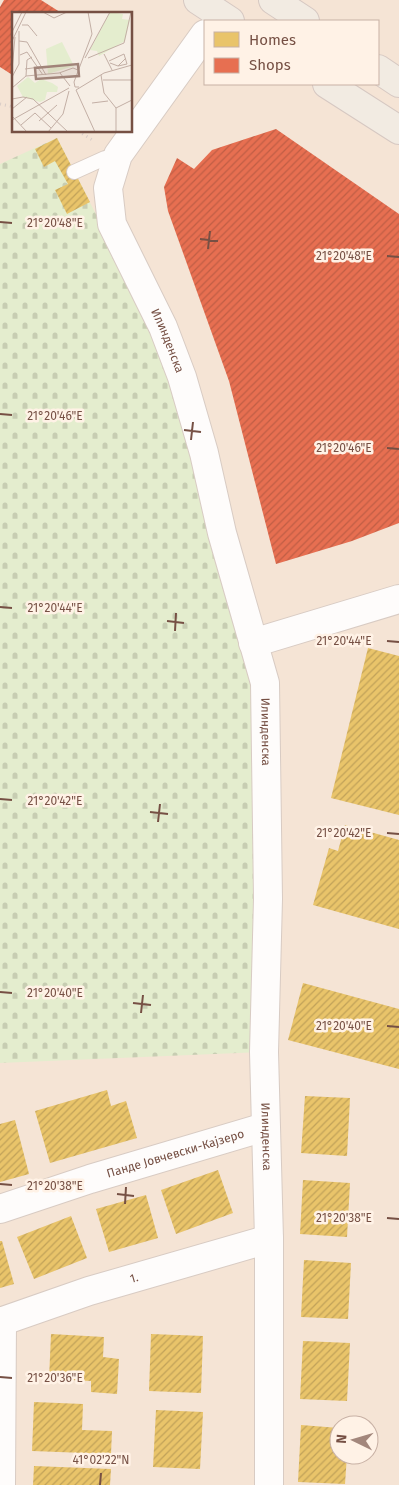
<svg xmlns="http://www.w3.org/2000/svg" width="399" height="1485" font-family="'Fira Sans',sans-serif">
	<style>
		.residential { fill: #f5e4d5; fill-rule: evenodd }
		.cemetery { fill: url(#cemetery-stones) }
		.homes { fill: url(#homes-hatch) }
		.shops { fill: url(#shops-hatch) }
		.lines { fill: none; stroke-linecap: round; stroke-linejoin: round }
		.service-casing { stroke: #d8cbc3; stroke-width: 16 }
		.minor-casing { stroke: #d8cbc3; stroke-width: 30 }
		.primary-casing { stroke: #d6c8c2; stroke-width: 30 }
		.path { stroke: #d8ccc7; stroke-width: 3; stroke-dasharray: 1 4; stroke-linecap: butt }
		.service { stroke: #fefcfb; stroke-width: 14 }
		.minor { stroke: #fefcfb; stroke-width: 28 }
		.primary { stroke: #f2ebe2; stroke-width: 28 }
		.ticks { fill: none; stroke: #765044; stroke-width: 2 }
		.labels { text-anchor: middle; stroke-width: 5; stroke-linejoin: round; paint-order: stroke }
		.street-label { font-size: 12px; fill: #765044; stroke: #fff2e6 }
		.inset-road { fill: none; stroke: #c3afa5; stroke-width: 1 }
		.view { fill: #a18479; fill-opacity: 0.15; stroke: #a18479; stroke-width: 2.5 }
		.inset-edge { fill: none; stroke: #765044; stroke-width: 2.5 }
		.ticks-label { font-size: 12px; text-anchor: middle; fill: #765044; stroke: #fff2e6; stroke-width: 5; stroke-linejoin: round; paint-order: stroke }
	</style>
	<defs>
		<pattern id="cemetery-stones" width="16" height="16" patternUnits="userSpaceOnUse" patternTransform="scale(1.25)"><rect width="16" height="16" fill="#e4edce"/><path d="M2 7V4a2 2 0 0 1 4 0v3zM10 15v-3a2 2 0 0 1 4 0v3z" fill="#c7cdb2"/></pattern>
		<pattern id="homes-hatch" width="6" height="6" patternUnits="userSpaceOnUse" patternTransform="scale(1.25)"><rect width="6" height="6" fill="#e9c46a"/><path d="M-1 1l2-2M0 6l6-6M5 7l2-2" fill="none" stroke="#c1a259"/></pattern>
		<pattern id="shops-hatch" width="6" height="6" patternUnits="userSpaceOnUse" patternTransform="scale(1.25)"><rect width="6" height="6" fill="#e76f51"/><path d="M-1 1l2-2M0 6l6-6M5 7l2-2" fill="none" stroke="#c05e45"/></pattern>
	</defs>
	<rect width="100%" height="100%" fill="#f6eee5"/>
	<path class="residential" d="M0,0H399V1485H0ZM14,14H131V131H14ZM205,21H378V84H205ZM339,1425H369V1455H339Z"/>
	<polygon class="cemetery" points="57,138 103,228 163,327 265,683 264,1052 0,1063 0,164"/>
	<g class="homes">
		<polygon points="57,138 90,202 67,214 55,190 68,184 55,161 44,167 35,149"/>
		<polygon points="368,648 399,656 399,815 331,798"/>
		<polygon points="345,825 399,840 399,929 313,905 329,848 338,851"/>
		<polygon points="303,983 399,1009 399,1069 288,1040"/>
		<polygon points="107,1090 111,1106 126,1101 137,1138 50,1163 35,1111"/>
		<polygon points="305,1096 350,1098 347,1156 301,1153"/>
		<polygon points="15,1120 29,1174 0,1182 0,1124"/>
		<polygon points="218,1170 233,1213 176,1234 161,1190"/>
		<polygon points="303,1180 350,1183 347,1237 300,1234"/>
		<polygon points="146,1195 158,1238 109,1252 96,1209"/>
		<polygon points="71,1216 87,1258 34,1279 17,1237"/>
		<polygon points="0,1241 2,1241 14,1284 0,1288"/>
		<polygon points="304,1260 351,1263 348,1319 301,1317"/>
		<polygon points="51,1334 104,1337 103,1357 119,1359 117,1394 91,1392 91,1381 49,1379"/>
		<polygon points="151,1334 203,1336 201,1393 149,1391"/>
		<polygon points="303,1341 350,1343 347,1401 300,1399"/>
		<polygon points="34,1402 83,1404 82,1430 112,1431 111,1454 32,1451"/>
		<polygon points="156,1410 203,1412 200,1469 153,1467"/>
		<polygon points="301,1425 339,1428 339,1455 347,1455 345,1484 298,1482"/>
		<polygon points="34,1466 111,1469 110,1485 33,1485"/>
	</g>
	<g class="shops">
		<polygon points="4,0 41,0 63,14 14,14 14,76 0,67 0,7"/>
		<polygon points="276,129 399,214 399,523 352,541 276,564 229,381 168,211 164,187 177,158 194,169 212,150"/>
	</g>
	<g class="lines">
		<g class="service-casing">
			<polyline id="service" points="74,172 105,158 118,155"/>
		</g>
		<g class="minor-casing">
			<g id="minor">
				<path id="s1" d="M205,34L118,155L108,188L112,224L163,327L182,377L204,453L222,533L265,683L268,899L264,1052L269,1239V1485"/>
				<polyline points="253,643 399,599"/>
				<path id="s2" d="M0,1209L90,1179L265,1127"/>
				<path id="s3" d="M0,1322L89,1291L269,1239"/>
				<polyline points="1,1485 2,1321"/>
			</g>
		</g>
		<g class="primary-casing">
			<g id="primary">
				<polyline points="198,0 230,21"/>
				<polyline points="273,0 305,21"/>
				<polyline points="378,69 399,83"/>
				<polyline points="327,84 399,130"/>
			</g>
		</g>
		<g class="path">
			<polyline points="0,104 14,107"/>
			<polyline points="78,131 94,141"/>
		</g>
		<use href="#service" class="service"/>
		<use href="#minor" class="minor"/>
		<use href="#primary" class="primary"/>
	</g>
	<path class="ticks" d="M0,222L12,223M200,239L218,241M208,249L210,231M387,256L399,257M0,414L12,415M184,430L201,432M191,440L193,422M387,448L399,449M0,607L12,608M167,621L184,623M175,631L176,613M387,641L399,642M0,799L12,800M150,812L168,814M158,822L160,804M387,833L399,834M0,992L12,993M133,1003L151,1005M141,1013L143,995M387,1026L399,1027M0,1184L12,1185M117,1194L134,1196M125,1204L126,1187M387,1218L399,1219M0,1377L12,1378M100,1485L101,1473"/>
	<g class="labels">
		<g class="street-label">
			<text dy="4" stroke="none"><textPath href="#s1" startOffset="349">Илинденска</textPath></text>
			<text dy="4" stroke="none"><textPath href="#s1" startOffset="754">Илинденска</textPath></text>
			<text dy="4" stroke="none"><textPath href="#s1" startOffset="1159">Илинденска</textPath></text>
			<text dy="4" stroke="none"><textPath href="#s2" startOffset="184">Панде Јовчевски-Кајзеро</textPath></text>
			<text dy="4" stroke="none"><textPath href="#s3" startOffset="141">1.</textPath></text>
		</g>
	</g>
	<g transform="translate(12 12)">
		<rect width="120" height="120" fill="#f6eee5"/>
		<path d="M98,0L111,2L110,7L118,8L113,29L87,44L85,39L78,38ZM50,30L62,54L36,62L34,37ZM16,65L23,71L29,67L40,71L46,75L45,80H35L33,88L28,90L11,85L5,74Z" fill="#e4edce"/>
		<path class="inset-road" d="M31,0L42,6L55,0M10,13H16L25,24M0,20L10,0M0,29L14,0M7,29L15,30L34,63M92,42L100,58M8,43L15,40L31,63M73,46L98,0M76,46L112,31L119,0M97,49L112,42L115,52L106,54M98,51L106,54L114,46M13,57L28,55M0,58L3,25M48,61L58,74M89,63L92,81L104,96M14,64L15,48L20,45M0,65L7,52V19M91,68H120M67,75H63L62,70L80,22L76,0M0,76L14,64L47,61L61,56L66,58M0,87L11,85L21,87L56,120M80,91L96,89M104,96L120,88M0,97L15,85M0,104L15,120M0,108L57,76M27,109L45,93M9,113L23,101L39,116M36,120L51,102L57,79M83,120L64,78L92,61L120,53M104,120V96"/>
		<path class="view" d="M66,52L67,64L24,67L23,56Z"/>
		<rect width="120" height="120" class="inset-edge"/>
	</g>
	<g class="ticks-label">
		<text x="55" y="227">21°20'48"E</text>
		<text x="344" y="260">21°20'48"E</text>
		<text x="55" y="420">21°20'46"E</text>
		<text x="344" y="452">21°20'46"E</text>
		<text x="55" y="612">21°20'44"E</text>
		<text x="344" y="645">21°20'44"E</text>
		<text x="55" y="805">21°20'42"E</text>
		<text x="344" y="837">21°20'42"E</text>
		<text x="55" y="997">21°20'40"E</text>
		<text x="344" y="1030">21°20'40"E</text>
		<text x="55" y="1190">21°20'38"E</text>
		<text x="344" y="1222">21°20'38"E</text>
		<text x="55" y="1382">21°20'36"E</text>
		<text x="101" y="1464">41°02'22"N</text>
	</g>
	<rect x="204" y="20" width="175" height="65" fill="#fff2e6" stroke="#c8b1a5"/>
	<rect x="214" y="32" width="25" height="15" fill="#e9c46a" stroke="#c8b1a5"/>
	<text x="249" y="45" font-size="15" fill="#765044">Homes</text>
	<rect x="214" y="58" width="25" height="15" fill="#e76f51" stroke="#c8b1a5"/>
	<text x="249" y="70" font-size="15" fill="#765044">Shops</text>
	<g transform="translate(354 1440) rotate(275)"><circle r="24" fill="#fff2e6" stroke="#c8b1a5"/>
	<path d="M0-4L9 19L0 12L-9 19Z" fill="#a3877c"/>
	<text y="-8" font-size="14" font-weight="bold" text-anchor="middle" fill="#765044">N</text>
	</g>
</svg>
